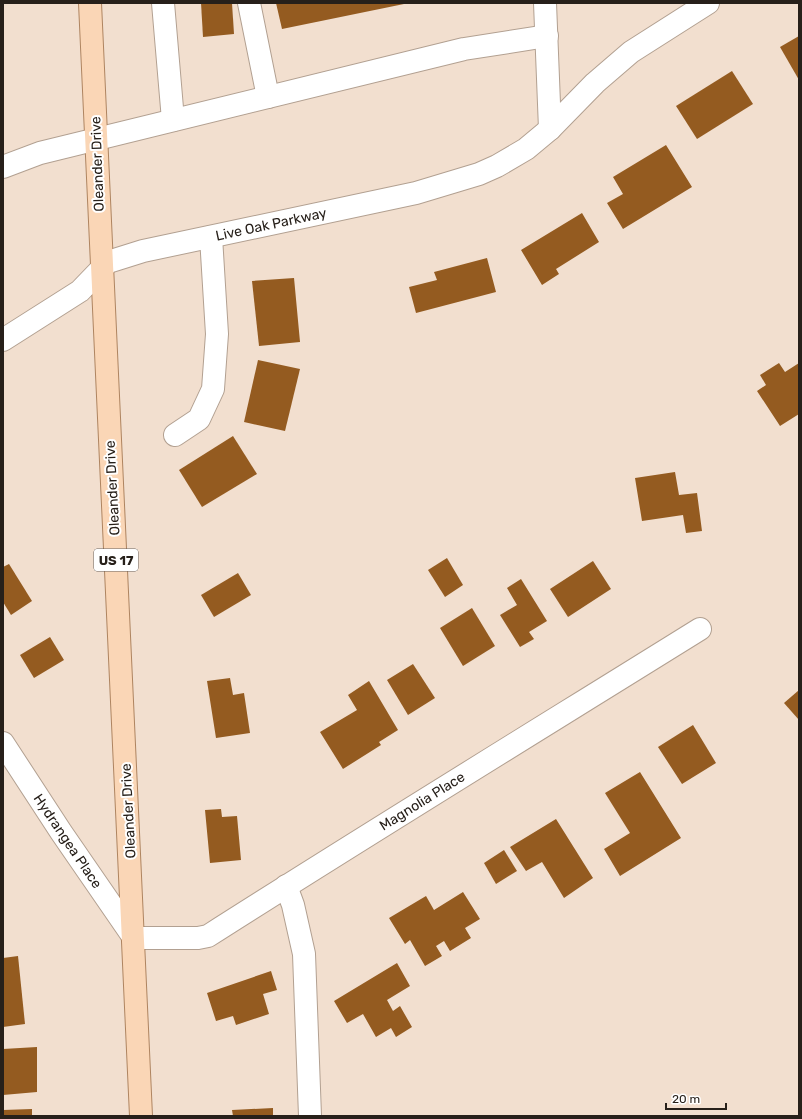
<svg xmlns="http://www.w3.org/2000/svg" width="802" height="1119" font-family="Rubik,sans-serif">
	<style>
		.building { fill: #945b20 }
		.lines { fill: none; stroke-linecap: round; stroke-linejoin: round }
		.minor-casing { stroke: #b2a091; stroke-width: 24 }
		.major-casing { stroke: #ae8460; stroke-width: 24 }
		.minor { stroke: #fff; stroke-width: 22 }
		.major { stroke: #fad6b6; stroke-width: 22 }
		.labels { text-anchor: middle; stroke-width: 4; stroke-linejoin: round; paint-order: stroke }
		.shield { fill: #fff; stroke: #68635f; stroke-width: 1 }
		.shield-label { font-size: 13px; font-weight: bold; fill: #27201a }
		.street-label { font-size: 14px; fill: #27201a; stroke: #fff }
	</style>
	<rect width="100%" height="100%" fill="#f2dfcf"/>
	<g class="building">
		<polygon points="201,3 232,3 234,34 203,37"/>
		<polygon points="276,3 404,3 404,4 282,29"/>
		<polygon points="799,36 799,80 780,47"/>
		<polygon points="732,71 753,104 697,139 676,106"/>
		<polygon points="666,145 692,187 623,229 607,203 623,194 613,177"/>
		<polygon points="582,213 599,242 556,269 559,274 542,285 521,250"/>
		<polygon points="487,258 496,292 416,313 409,287 437,280 434,272"/>
		<polygon points="294,278 300,342 259,346 252,281"/>
		<polygon points="258,360 300,369 285,431 244,422"/>
		<polygon points="779,363 785,372 799,363 799,414 780,426 757,391 766,385 760,375"/>
		<polygon points="233,436 257,474 202,507 179,470"/>
		<polygon points="675,472 679,495 697,493 702,531 686,533 683,515 642,521 635,478"/>
		<polygon points="447,558 463,585 445,597 428,570"/>
		<polygon points="593,561 611,589 568,617 550,589"/>
		<polygon points="9,564 32,601 11,615 3,602 3,567"/>
		<polygon points="238,573 251,595 214,617 201,595"/>
		<polygon points="521,579 547,621 529,632 534,639 520,647 500,615 517,605 507,588"/>
		<polygon points="472,608 495,646 463,666 440,628"/>
		<polygon points="50,637 64,660 34,678 20,655"/>
		<polygon points="413,664 435,698 408,715 387,680"/>
		<polygon points="230,678 233,695 244,693 250,733 216,738 207,681"/>
		<polygon points="369,681 398,730 379,742 381,745 343,769 320,732 357,710 348,695"/>
		<polygon points="799,690 799,720 784,703"/>
		<polygon points="693,725 716,763 682,784 658,747"/>
		<polygon points="640,772 681,838 620,876 604,849 630,833 605,793"/>
		<polygon points="221,809 222,817 237,816 241,860 210,863 205,810"/>
		<polygon points="556,819 593,878 564,898 542,862 526,871 510,847"/>
		<polygon points="504,850 517,871 496,884 484,863"/>
		<polygon points="463,892 480,919 465,928 471,938 450,951 444,941 436,946 442,956 425,966 410,940 405,944 389,918 426,896 434,910"/>
		<polygon points="18,956 25,1024 3,1027 3,958"/>
		<polygon points="397,963 410,986 387,1000 393,1011 400,1006 412,1027 396,1037 391,1028 376,1037 363,1014 347,1023 334,1001"/>
		<polygon points="271,971 277,990 263,994 269,1014 236,1025 233,1016 216,1021 207,993"/>
		<polygon points="37,1047 37,1092 3,1095 3,1049"/>
		<polygon points="273,1108 273,1116 233,1116 232,1110"/>
		<polygon points="32,1109 32,1116 3,1116 3,1110"/>
	</g>
	<g class="lines">
		<g class="minor-casing">
			<g id="minor">
				<polyline points="163,3 173,120"/>
				<polyline points="249,3 268,97"/>
				<polyline points="545,3 550,129"/>
				<polyline points="3,167 40,153 464,49 547,36"/>
				<polyline points="3,340 80,291 108,262 143,251 416,193 479,174 497,166 526,149 550,129 595,83 631,52 708,3"/>
				<polyline points="175,435 199,419 213,389 217,334 211,237"/>
				<path d="M3,743L61,832L134,938H198L208,936C371,832 536,731 700,629"/>
				<polyline points="286,886 293,905 304,954 310,1116"/>
			</g>
		</g>
		<g class="major-casing">
			<polyline id="major" points="90,3 141,1116"/>
		</g>
		<use href="#minor" class="minor"/>
		<use href="#major" class="major"/>
	</g>
	<g class="labels">
		<rect class="shield" x="94" y="549" width="44" height="22" rx="3"/>
		<g class="shield-label">
			<text x="116" y="565">US 17</text>
		</g>
		<g class="street-label">
			<text transform="translate(97 164) rotate(-92)" y="5">Oleander Drive</text>
			<text transform="translate(271 224) rotate(-12)" y="5">Live Oak Parkway</text>
			<text transform="translate(112 488) rotate(-93)" y="5">Oleander Drive</text>
			<text transform="translate(422 801) rotate(-32)" y="5">Magnolia Place</text>
			<text transform="translate(128 811) rotate(-93)" y="5">Oleander Drive</text>
			<text transform="translate(68 841) rotate(56)" y="5">Hydrangea Place</text>
		</g>
	</g>
	<rect width="802" height="1119" fill="none" stroke="#27201a" stroke-width="8"/>
	<path d="M666 1103v6h60v-6" fill="none" stroke="#27201a" stroke-width="2"/>
	<text x="672" y="1103" font-size="12" fill="#27201a" stroke="#ffffff" stroke-width="3" paint-order="stroke">20 m</text>
</svg>
